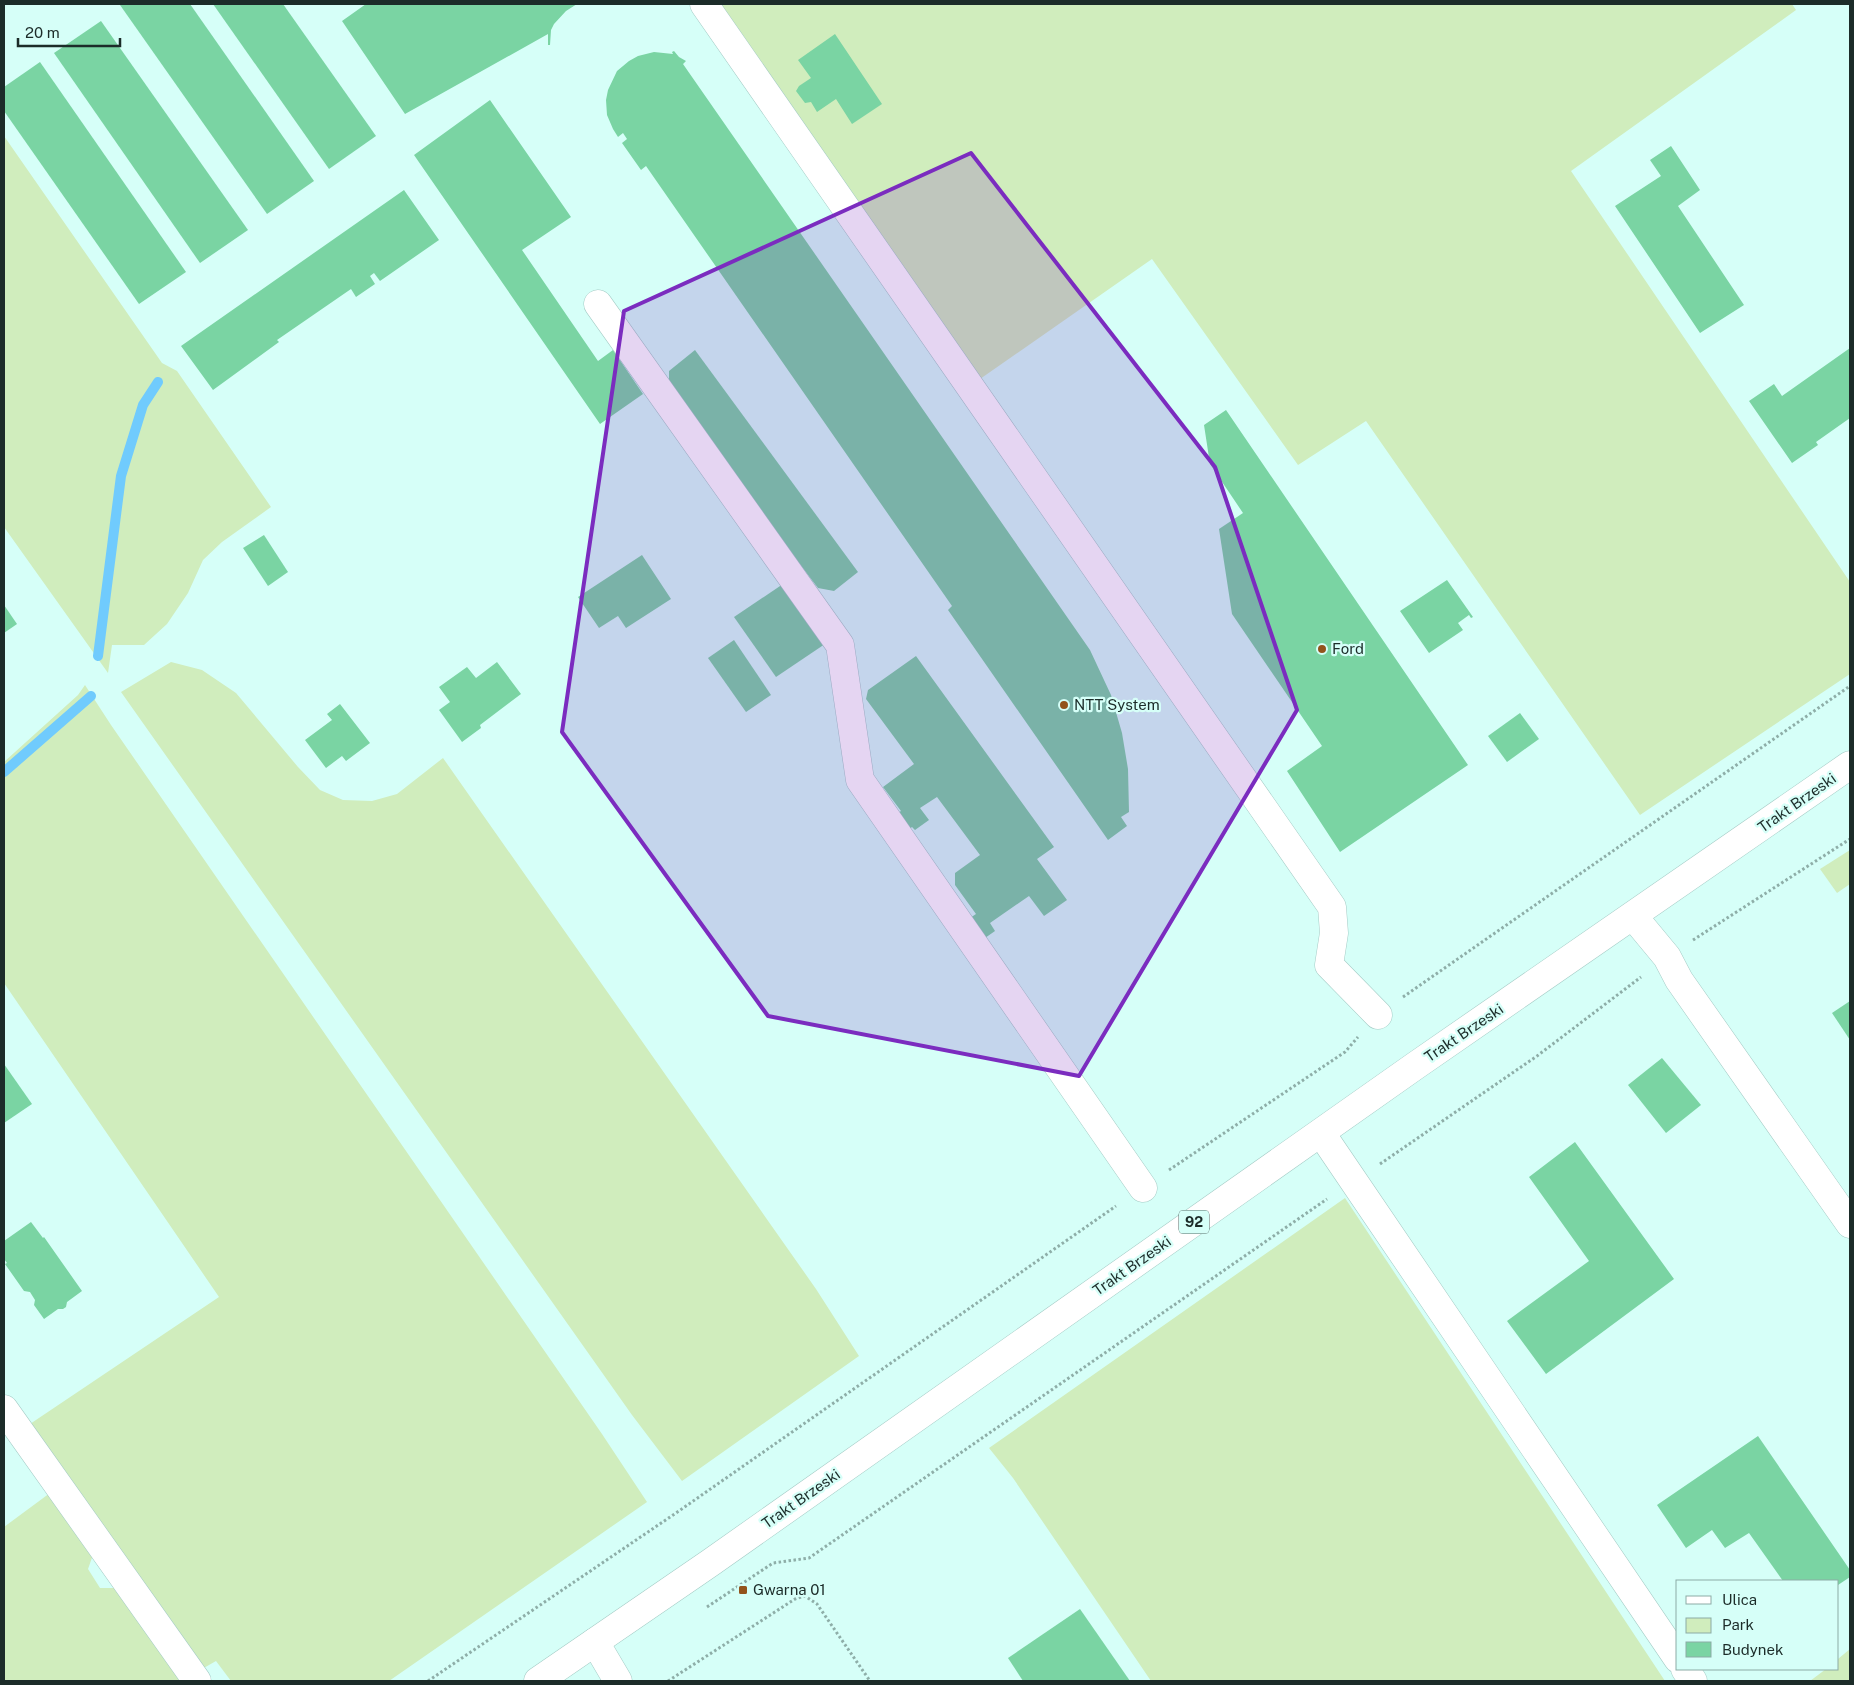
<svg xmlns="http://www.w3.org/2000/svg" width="1854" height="1685" font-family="'Public Sans',sans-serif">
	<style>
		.green { fill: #d0edbd }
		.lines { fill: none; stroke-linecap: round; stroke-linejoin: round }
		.stream { stroke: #70cbfd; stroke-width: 10 }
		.building { fill: #7ad4a3 }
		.minor-casing { stroke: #a4cbc5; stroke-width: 29 }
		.major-casing { stroke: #a4cbc5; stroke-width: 29 }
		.path { stroke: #8eaea8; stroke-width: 3; stroke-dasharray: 2.5 2.5; stroke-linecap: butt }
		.minor { stroke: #fff; stroke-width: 28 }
		.major { stroke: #fff; stroke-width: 28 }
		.marked { fill: #7b2cbf; fill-opacity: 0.2; stroke: #7b2cbf; stroke-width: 4; stroke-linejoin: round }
		.poi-dot { fill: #93531c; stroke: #d6fff8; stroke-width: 2 }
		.labels { text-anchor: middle; stroke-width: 4.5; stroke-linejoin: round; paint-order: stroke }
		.shield { fill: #d6fff8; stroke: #546b67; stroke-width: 1 }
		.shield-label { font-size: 14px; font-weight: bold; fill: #1c2c29 }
		.poi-label { font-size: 15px; fill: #1c2c29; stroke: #d6fff8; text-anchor: start }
		.street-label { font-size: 15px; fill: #1c2c29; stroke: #d6fff8 }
	</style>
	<rect width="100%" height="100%" fill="#d6fff8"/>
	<g class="green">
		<polygon points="718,4 1792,4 1796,10 1571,171 1850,582 1850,674 1640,815 1366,421 1298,465 1152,259 980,379"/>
		<polygon points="4,136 162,363 177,371 271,507 222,542 203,560 188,593 167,624 144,645 112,645 108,673 4,527"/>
		<polygon points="171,662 202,670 236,693 298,767 320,790 343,800 372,801 397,794 443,758 816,1289 859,1356 682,1481 632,1415 121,692"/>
		<polygon points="85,685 111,725 602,1434 647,1502 389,1681 231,1681 216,1661 202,1669 30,1424 219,1297 4,983 4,762 78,695"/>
		<polygon points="1850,850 1850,884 1837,893 1820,869"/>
		<polygon points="1345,1198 1665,1681 1151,1681 1013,1478 989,1448"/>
		<polygon points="50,1493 94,1552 88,1569 100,1588 117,1588 184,1681 4,1681 4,1527"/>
		<polygon points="1850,1649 1850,1681 1810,1681 1826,1669 1838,1669 1838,1659"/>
	</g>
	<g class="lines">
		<g class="stream">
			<polyline points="98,656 121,476 143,405 158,382"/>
			<polyline points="4,772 91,696"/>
		</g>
	</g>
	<g class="building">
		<polygon points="122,4 190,4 314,181 267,214 120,5"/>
		<polygon points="213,4 283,4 376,136 329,169"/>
		<polygon points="366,4 577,4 566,11 554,24 551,30 550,45 548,45 548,34 405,114 342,21"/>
		<polygon points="101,21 248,230 200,263 54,53"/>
		<polygon points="835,34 882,104 852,124 836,99 817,112 811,102 805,103 796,91 799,86 811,78 798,60"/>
		<polygon points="674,51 679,57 686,61 683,64 1090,650 1111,695 1122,733 1128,769 1129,812 1121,817 1127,826 1108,840 948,610 952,606 646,166 641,170 622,143 627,139 623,133 618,137 613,129 607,115 606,100 608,90 617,71 629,61 638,56 654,52 673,54 672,52"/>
		<polygon points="40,62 186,272 139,304 4,111 4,87"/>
		<polygon points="490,100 571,217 522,250 598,361 613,350 643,394 600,424 414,155"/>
		<polygon points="1671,146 1700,190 1678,206 1744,305 1700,333 1615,206 1661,176 1650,160"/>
		<polygon points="404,190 439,240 380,281 374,273 370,276 375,284 356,297 351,289 277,340 279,342 213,390 181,346"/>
		<polygon points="1850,348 1850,418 1816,442 1818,445 1792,463 1749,401 1774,384 1782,396"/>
		<polygon points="695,350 858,572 834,591 818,588 669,393 669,371"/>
		<polygon points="1226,410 1468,765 1340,852 1287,771 1322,746 1232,614 1219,529 1243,513 1210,464 1204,425"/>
		<polygon points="264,535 288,572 268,586 243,548"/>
		<polygon points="642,555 671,599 626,628 618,616 599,628 578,597"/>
		<polygon points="1447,580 1473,617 1471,618 1469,615 1458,623 1463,630 1429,653 1400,611"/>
		<polygon points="783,584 825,644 776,677 734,617"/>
		<polygon points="4,605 17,624 4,633"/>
		<polygon points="734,640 771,695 746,712 708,658"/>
		<polygon points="916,656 1054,847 1037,859 1067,900 1044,916 1029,896 990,923 995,931 985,938 970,918 976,914 955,885 955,873 980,855 937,797 920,808 929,820 915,830 912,827 907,831 895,815 901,811 883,787 914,764 866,699 868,690"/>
		<polygon points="497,662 521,694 480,725 481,728 462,742 439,710 450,702 439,687 467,667 476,678"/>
		<polygon points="340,704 370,743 346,761 342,756 326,768 305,740 332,720 327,714"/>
		<polygon points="1520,713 1539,739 1507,762 1488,736"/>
		<polygon points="1850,1001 1850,1040 1832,1013"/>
		<polygon points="1662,1058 1701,1105 1666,1133 1628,1085"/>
		<polygon points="4,1064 32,1104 4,1123"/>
		<polygon points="1575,1142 1674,1279 1546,1374 1507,1321 1589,1261 1529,1177"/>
		<polygon points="31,1222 43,1238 44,1237 82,1291 67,1302 66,1307 63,1309 58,1309 44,1319 34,1305 35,1300 30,1292 24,1291 5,1264 7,1263 4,1259 4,1241"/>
		<polygon points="1758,1436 1850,1570 1850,1577 1838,1585 1838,1581 1783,1581 1749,1533 1725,1548 1712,1530 1686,1548 1657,1505"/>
		<polygon points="1080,1609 1130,1681 1023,1681 1008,1658"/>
	</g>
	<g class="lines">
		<g class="minor-casing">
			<g id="minor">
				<polyline points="704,4 1332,907 1334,933 1329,965 1378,1015"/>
				<polyline points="598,304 840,645 860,780 1143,1188"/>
				<polyline points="1633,916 1667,957 1679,980 1850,1224"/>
				<polyline points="1321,1133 1678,1659"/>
				<polyline points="4,1409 197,1681"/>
				<polyline points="595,1642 618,1681"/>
				<polyline points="1685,1669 1693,1681"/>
			</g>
		</g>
		<g class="major-casing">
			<polyline id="major" points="538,1681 710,1563 1415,1066 1850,765"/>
		</g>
		<g class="path">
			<polyline points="1693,940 1850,839"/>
			<polyline points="1403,997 1850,686"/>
			<polyline points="1380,1164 1537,1056 1641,977"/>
			<polyline points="1169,1170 1345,1052 1358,1037"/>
			<polyline points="707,1607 773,1563 809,1558 1327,1199"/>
			<polyline points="428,1681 676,1513 1116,1206"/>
			<polyline points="668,1681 795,1599 805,1596 817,1604 870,1681"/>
		</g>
		<use href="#minor" class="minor"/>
		<use href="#major" class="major"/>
	</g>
	<path class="marked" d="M971,153L1215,467L1297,710L1079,1076L768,1016L562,732L624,311Z"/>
	<g class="poi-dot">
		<circle cx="1322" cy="649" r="5"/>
		<circle cx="1064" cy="705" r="5"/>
		<rect x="738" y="1585" width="10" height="10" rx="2.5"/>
	</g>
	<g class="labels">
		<rect class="shield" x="1179" y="1210.5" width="30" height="23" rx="4"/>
		<g class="shield-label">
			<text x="1194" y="1227">92</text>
		</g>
		<g class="poi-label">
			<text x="1332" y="654">Ford</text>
			<text x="1074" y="710">NTT System</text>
			<text x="753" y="1595">Gwarna 01</text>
		</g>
		<g class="street-label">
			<text transform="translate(1797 803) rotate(-35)" y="5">Trakt Brzeski</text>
			<text transform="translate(1464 1033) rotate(-34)" y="5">Trakt Brzeski</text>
			<text transform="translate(1132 1266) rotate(-35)" y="5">Trakt Brzeski</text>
			<text transform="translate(801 1499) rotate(-35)" y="5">Trakt Brzeski</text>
		</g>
	</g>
	<rect width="1854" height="1685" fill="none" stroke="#1c2c29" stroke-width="10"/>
	<rect x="1676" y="1580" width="162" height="90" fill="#d6fff8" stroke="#8caba5"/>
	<rect x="1686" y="1596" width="25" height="8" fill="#ffffff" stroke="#8caba5"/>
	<text x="1722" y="1605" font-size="15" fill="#1c2c29">Ulica</text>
	<rect x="1686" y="1618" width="25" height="15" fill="#d0edbd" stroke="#8caba5"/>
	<text x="1722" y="1630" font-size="15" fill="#1c2c29">Park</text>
	<rect x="1686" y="1642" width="25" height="15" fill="#7ad4a3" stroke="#8caba5"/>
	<text x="1722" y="1655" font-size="15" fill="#1c2c29">Budynek</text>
	<path d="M18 38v8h102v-8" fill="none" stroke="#1c2c29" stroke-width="2.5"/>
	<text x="25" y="38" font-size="15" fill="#1c2c29" stroke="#d6fff8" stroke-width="4" paint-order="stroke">20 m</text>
</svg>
